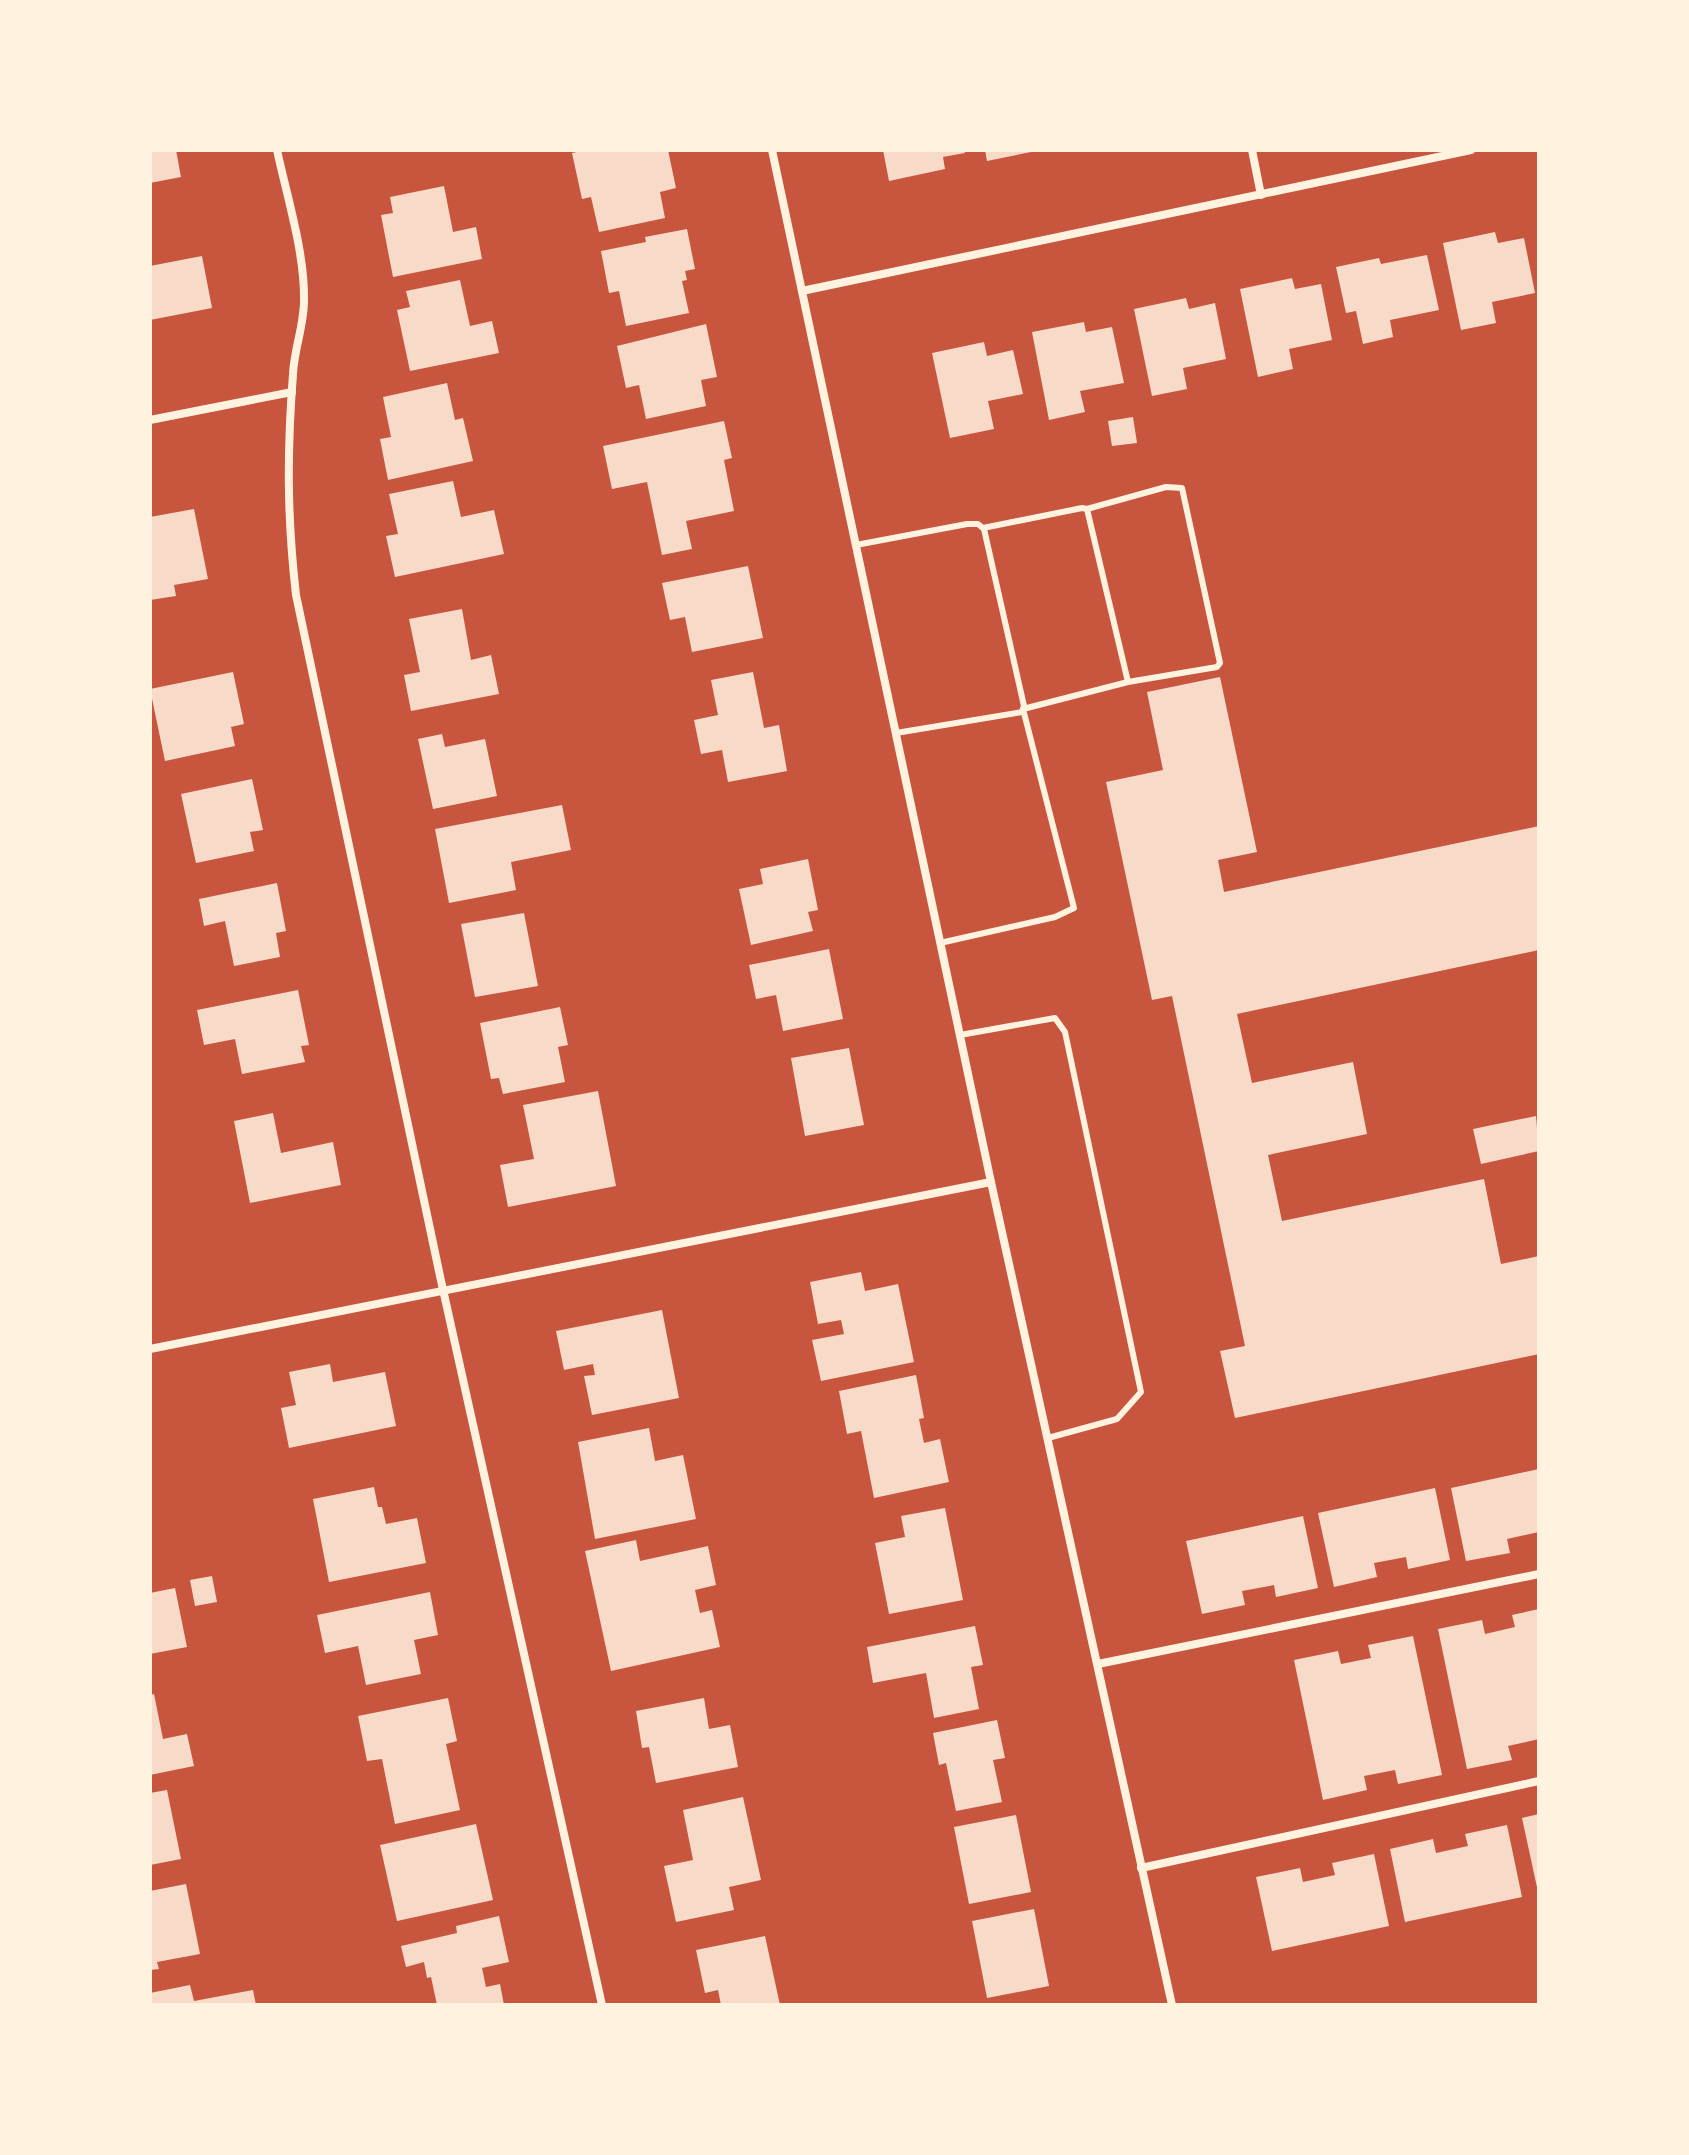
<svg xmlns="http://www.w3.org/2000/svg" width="1689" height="2155" font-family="Montserrat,sans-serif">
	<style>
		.building { fill: #f7dbc8 }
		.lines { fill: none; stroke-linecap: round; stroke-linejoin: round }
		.service { stroke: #fff3e0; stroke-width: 6 }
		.minor { stroke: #fff3e0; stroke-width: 8 }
	</style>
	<rect width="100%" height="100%" fill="#c8553d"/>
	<g class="building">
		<polygon points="150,150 176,150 181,177 150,183"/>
		<polygon points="587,150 668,150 676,188 660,192 665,218 599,232 591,197 582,199 572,153"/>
		<polygon points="883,150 964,150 965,153 943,157 945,169 889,181"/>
		<polygon points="985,150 1036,150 1036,151 987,161"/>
		<polygon points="444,186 453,232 476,227 482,259 393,277 381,215 393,213 390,197"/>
		<polygon points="687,229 695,269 685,271 687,280 682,281 689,313 626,326 619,291 609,293 601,251 646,242 645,237"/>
		<polygon points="1495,232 1498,243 1524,238 1535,293 1492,302 1496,323 1461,330 1443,243"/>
		<polygon points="1427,255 1439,310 1390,320 1393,337 1363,344 1356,311 1346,313 1336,267 1379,258 1381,264"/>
		<polygon points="202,256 212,308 150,320 150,266"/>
		<polygon points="1292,278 1295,289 1321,284 1332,340 1289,349 1293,369 1258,377 1240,289"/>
		<polygon points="460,280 470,326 492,321 499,353 410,371 397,310 410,307 406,291"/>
		<polygon points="1186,298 1189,309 1215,303 1226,359 1183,368 1187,389 1152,396 1134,309"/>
		<polygon points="1084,322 1086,332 1112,327 1124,383 1080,391 1085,412 1049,420 1032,332"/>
		<polygon points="706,324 717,377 701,380 706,406 646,419 639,385 626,388 617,346"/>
		<polygon points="984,342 987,356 1013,350 1023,394 988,401 994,429 950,438 932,353"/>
		<polygon points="447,383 455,420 463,418 473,461 388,480 380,439 391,437 383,397"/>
		<polygon points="1133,417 1137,443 1112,446 1108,421"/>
		<polygon points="724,421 732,458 724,460 734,511 686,521 692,549 662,555 647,482 612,489 603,446"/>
		<polygon points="453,481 461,517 494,510 504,554 395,577 386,536 398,534 389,494"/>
		<polygon points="194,509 208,579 174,585 176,596 150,600 150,517"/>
		<polygon points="748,566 763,638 692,652 685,617 670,620 662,583"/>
		<polygon points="462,609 471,660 491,655 499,694 411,711 404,675 420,672 409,619"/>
		<polygon points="233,672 244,724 231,727 235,746 165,761 150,689"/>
		<polygon points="753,672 764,728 779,725 787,771 728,782 722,750 701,754 694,720 718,715 711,680"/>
		<polygon points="1220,677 1257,852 1218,860 1224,892 1539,826 1539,950 1237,1014 1252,1083 1353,1062 1367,1134 1268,1155 1282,1221 1484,1179 1501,1264 1539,1256 1539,1354 1235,1418 1220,1351 1245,1346 1172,996 1152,1000 1106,782 1163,770 1147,692"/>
		<polygon points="442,734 445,747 485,739 497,796 433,809 418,739"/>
		<polygon points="252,779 263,830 250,832 254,851 196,863 181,794"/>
		<polygon points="562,805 571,850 511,862 516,890 449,903 435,829"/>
		<polygon points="808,859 818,910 808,912 813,931 751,945 739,889 763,884 760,869"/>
		<polygon points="277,883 286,931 276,933 280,957 234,966 225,921 204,926 199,899"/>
		<polygon points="524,913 538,986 475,997 461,924"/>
		<polygon points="829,949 843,1019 783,1031 776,995 756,999 749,965"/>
		<polygon points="298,990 309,1045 301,1046 305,1062 242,1074 235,1039 204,1045 197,1010"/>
		<polygon points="560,1007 568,1045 558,1047 565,1082 503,1094 499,1078 491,1079 480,1023"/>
		<polygon points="849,1048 864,1125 805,1136 791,1058"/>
		<polygon points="598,1091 616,1186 508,1207 500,1165 534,1159 523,1105"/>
		<polygon points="273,1113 281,1153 333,1142 341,1185 250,1203 234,1121"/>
		<polygon points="1536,1116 1539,1151 1481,1164 1473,1129"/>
		<polygon points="861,1272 865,1291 898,1284 914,1362 821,1381 812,1340 844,1334 841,1320 818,1324 810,1282"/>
		<polygon points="662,1310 679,1398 592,1415 584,1376 595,1375 593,1364 564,1370 556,1331"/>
		<polygon points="330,1364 333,1382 385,1372 396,1426 289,1448 281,1408 296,1405 289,1372"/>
		<polygon points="916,1375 924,1418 919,1419 924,1443 940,1439 949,1482 874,1498 861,1431 847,1434 839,1391"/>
		<polygon points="649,1428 655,1461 683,1455 696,1519 595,1539 578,1442"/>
		<polygon points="1539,1469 1539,1532 1507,1539 1510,1553 1466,1561 1451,1488"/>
		<polygon points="374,1487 378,1507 382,1507 386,1524 417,1518 426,1563 329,1582 313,1499"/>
		<polygon points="1435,1488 1450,1560 1408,1569 1406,1557 1374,1563 1377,1577 1334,1587 1318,1513"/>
		<polygon points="945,1508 963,1600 889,1614 875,1543 905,1537 901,1516"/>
		<polygon points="1303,1516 1318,1588 1276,1597 1274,1585 1242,1591 1245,1605 1202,1614 1186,1541"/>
		<polygon points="636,1540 640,1561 708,1546 716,1585 695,1590 700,1613 712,1610 720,1647 611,1671 585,1551"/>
		<polygon points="212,1576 217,1602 195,1606 190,1580"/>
		<polygon points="175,1588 187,1647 150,1654 150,1593"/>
		<polygon points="430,1592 438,1635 414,1640 421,1674 366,1685 358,1646 325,1653 317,1615"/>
		<polygon points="1539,1609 1539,1739 1508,1746 1512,1760 1467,1769 1438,1629 1482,1620 1485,1634 1515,1627 1512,1615"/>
		<polygon points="975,1626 983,1665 971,1667 979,1709 934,1718 926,1673 873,1683 867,1647"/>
		<polygon points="1413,1636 1442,1775 1398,1784 1395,1770 1364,1776 1367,1790 1323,1800 1294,1660 1338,1651 1341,1664 1371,1658 1368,1645"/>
		<polygon points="154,1694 163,1739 187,1734 194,1766 150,1775 150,1695"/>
		<polygon points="448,1698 457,1741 446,1744 460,1810 395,1824 382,1759 367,1761 358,1716"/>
		<polygon points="704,1698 709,1729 730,1725 738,1767 656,1783 649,1747 642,1748 636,1711"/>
		<polygon points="997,1720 1005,1758 993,1760 1002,1802 956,1811 946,1763 939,1765 933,1733"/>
		<polygon points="167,1790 181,1859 150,1865 150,1793"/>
		<polygon points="743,1797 761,1880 729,1887 734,1910 676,1922 664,1866 693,1860 683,1810"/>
		<polygon points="1539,1814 1539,1892 1538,1892 1522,1818"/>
		<polygon points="1016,1815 1031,1892 969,1904 954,1827"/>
		<polygon points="476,1824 493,1900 397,1921 380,1845"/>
		<polygon points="1507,1825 1522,1897 1405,1922 1390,1849 1433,1839 1436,1853 1468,1846 1465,1834"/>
		<polygon points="1374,1854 1389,1926 1272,1951 1256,1877 1300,1868 1303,1882 1335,1875 1332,1863"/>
		<polygon points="186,1884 200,1954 157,1962 159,1969 150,1970 150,1891"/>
		<polygon points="1034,1909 1049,1986 987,1998 972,1921"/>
		<polygon points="499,1916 509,1962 482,1968 486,1987 500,1984 504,2005 437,2005 431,1977 427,1978 424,1962 406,1967 401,1946 457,1933 456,1926"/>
		<polygon points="765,1936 780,2005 721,2005 718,1990 705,1993 696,1950"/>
		<polygon points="190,1985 194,2001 253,1990 256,2005 150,2005 150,1993"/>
	</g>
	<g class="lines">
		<g class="service">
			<polyline points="1087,509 1166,487 1182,488 1220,663 1217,667 1128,682"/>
			<polyline points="856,545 967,524 978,524 984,529 1024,706 1022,712 896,733"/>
			<polyline points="940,943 1055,917 1074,908 1023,709 1128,682 1087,509 1082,508 983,528"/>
			<polyline points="960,1035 1055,1018 1065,1032 1141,1392 1117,1419 1048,1438"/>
		</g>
		<g class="minor">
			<path d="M277,150C287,197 305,253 304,301C304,325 294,350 293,374C287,452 287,516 296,595L440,1276L602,2005"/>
			<polyline points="772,150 991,1182 1172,2005"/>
			<polyline points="1252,150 1261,195"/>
			<polyline points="802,291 1471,150"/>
			<polyline points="150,420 292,392"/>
			<polyline points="150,1349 991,1182"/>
			<polyline points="1098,1664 1539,1574"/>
			<polyline points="1141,1868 1539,1781"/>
		</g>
	</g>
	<rect width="1689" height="2155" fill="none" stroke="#fff3e0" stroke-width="304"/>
</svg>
